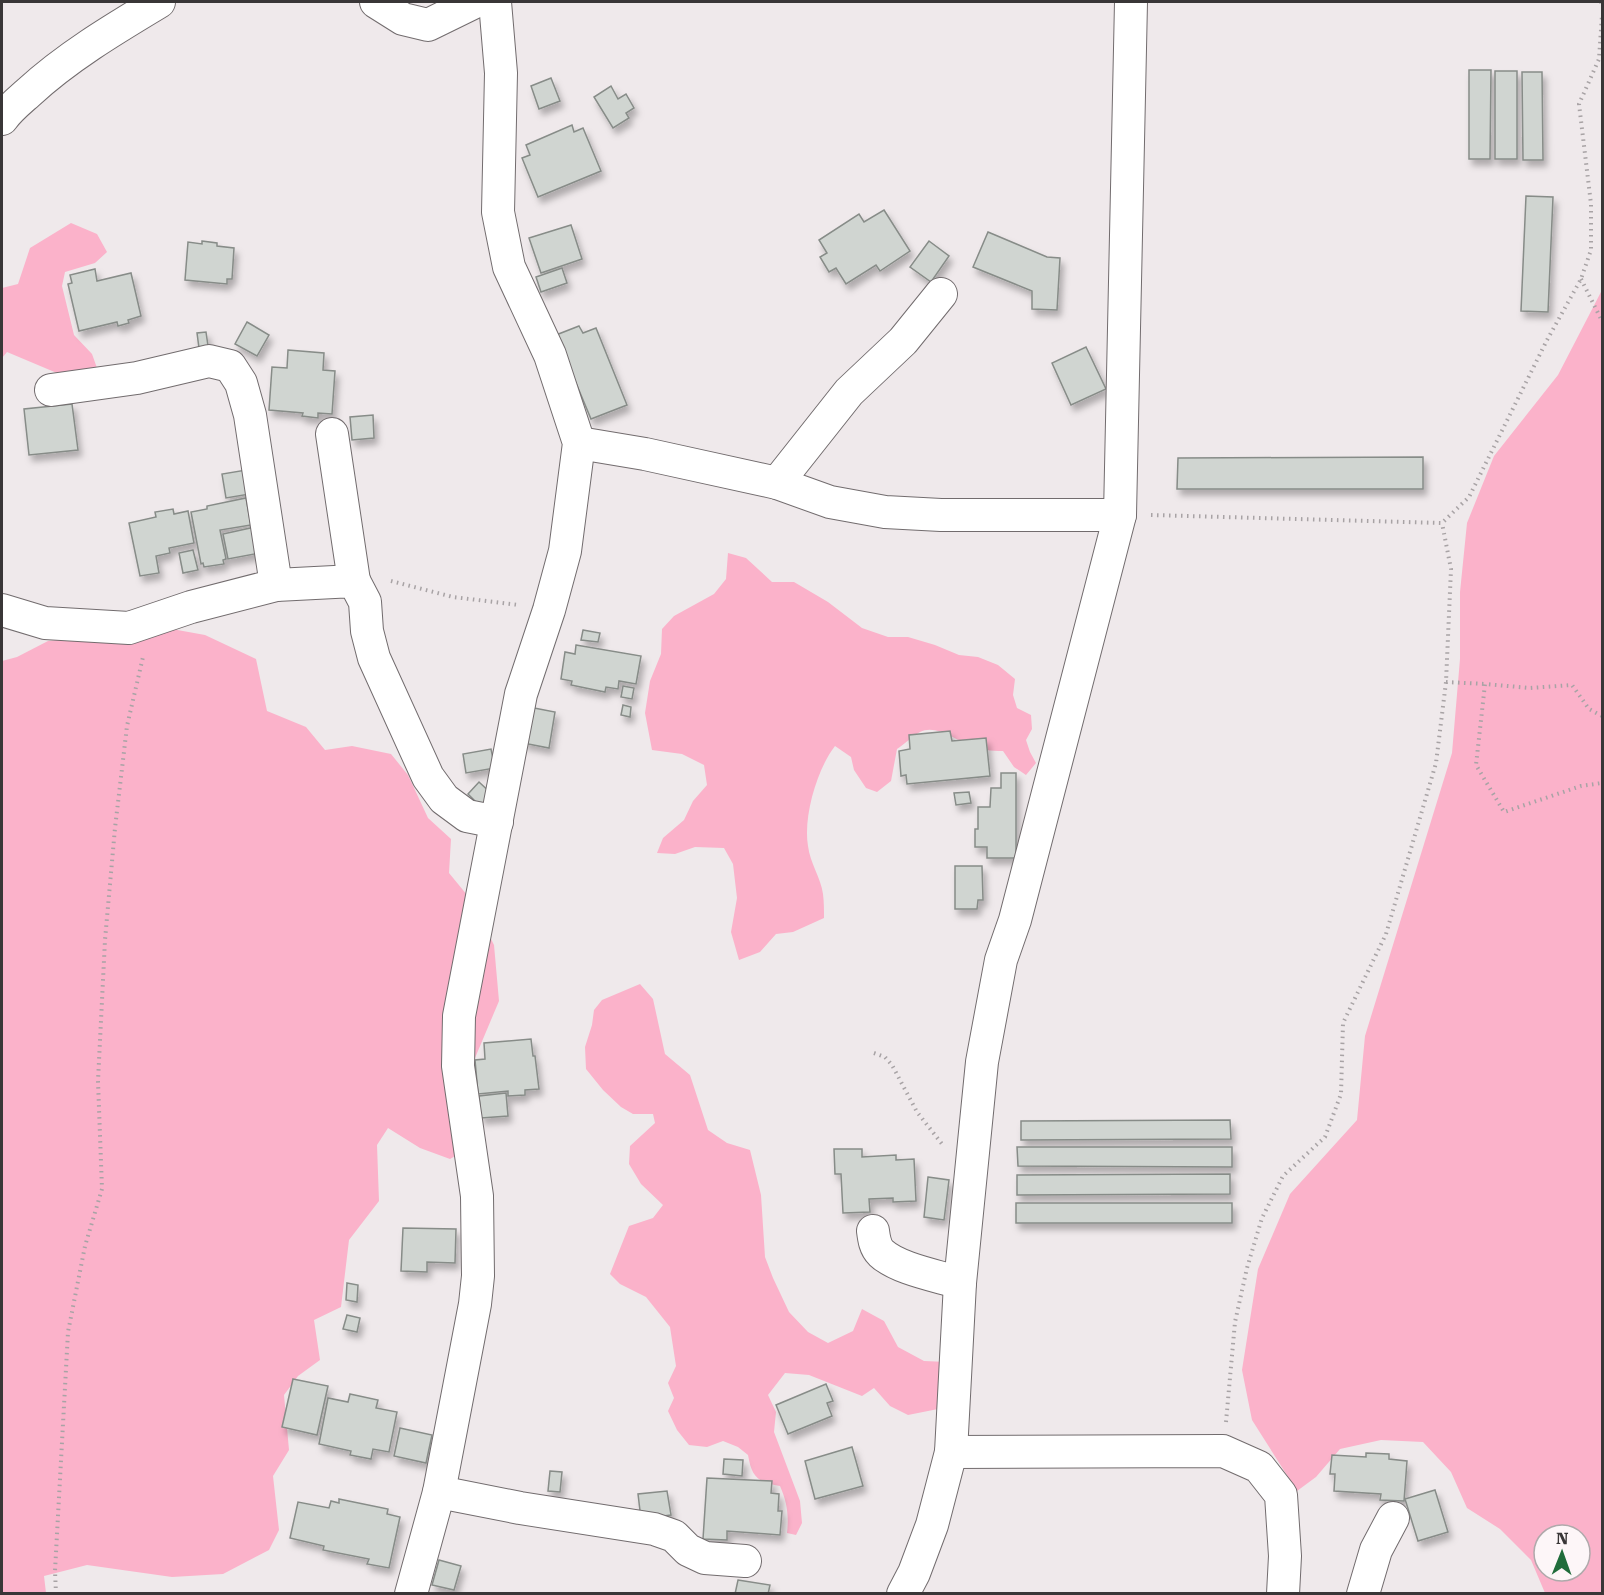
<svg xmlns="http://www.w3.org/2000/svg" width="1604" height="1595" font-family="'Roboto Serif',serif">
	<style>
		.green { fill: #fbb2ca; fill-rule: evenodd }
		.building { fill: #d0d5d1; stroke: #878c88; stroke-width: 1.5; filter: url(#shadow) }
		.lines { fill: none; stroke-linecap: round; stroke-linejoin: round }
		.minor-casing { stroke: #726c6e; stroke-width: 34 }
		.path { stroke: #a8a3a5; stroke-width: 4; stroke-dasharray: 1.5 4.5; stroke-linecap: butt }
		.minor { stroke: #fff; stroke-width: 32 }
	</style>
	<defs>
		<filter id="shadow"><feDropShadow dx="3.5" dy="6" stdDeviation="3" flood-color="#0004"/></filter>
	</defs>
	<rect width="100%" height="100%" fill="#efe9eb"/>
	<g class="green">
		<polygon points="71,223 97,234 107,252 95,263 65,272 62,286 74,335 92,354 97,368 64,376 7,352 2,358 2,288 18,284 30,248"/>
		<path d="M1602,290V1593H1545L1531,1560L1500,1529L1467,1508L1451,1472L1423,1442L1381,1440L1340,1449L1316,1477L1297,1491L1252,1420L1242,1370L1258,1269L1290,1194L1357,1120L1365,1036L1452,753L1460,659V592L1467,523L1494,456L1558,375ZM1544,1535H1580V1571H1544Z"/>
		<path d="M728,553L746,558L772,582H794L828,602L862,628L888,637H908L935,645L959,655L978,657L998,665L1015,679L1013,695L1017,708L1031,715L1032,729L1026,740L1030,752L1036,763L1026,775L1014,767L1003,751C991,751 981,750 970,746C956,740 936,724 920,732C912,736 905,744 897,749L891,781L877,792L866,788L854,770L851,757L835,746C817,769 803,817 808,846C810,863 821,878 823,894C824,902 824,910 824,918L793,932L776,934L760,952L739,960L731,932L737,898L733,864L724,848L695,847L675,854L657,853L663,838L684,820L693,801L707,785L704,765L682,754L652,750L645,713L650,681L661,654L662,629L674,616L714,594L726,579Z"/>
		<polygon points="172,629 205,635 256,659 267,711 306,727 325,750 352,746 391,754 408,775 428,818 451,839 449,873 472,901 494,945 499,1001 475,1058 453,1080 462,1152 450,1159 420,1148 388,1128 377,1145 379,1201 349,1240 341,1307 314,1320 320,1360 298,1376 284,1395 289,1450 273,1476 279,1530 269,1550 223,1574 172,1577 87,1565 44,1576 46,1593 2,1593 2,661 17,657 48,641"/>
		<path d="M640,984L653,999L665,1054L690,1075L708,1130L727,1143L750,1150L761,1195L765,1257L773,1278L789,1312L808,1332L828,1343L853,1331L862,1309L884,1321L898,1347L924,1361L947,1362L938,1409L908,1415L890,1406L874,1388L862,1396L809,1375L785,1373L768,1395L776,1412L774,1432L800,1501L802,1523L796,1535L787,1533C789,1515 787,1502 780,1486C758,1482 752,1478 748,1455L738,1447L723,1441L707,1447L689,1445L677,1430L668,1411L674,1398L668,1383L676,1366L670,1327L646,1297L620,1284L610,1274L629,1226L653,1218L663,1205L641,1184L629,1164L630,1146L655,1123L653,1114H633L621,1107L603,1090L586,1069L585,1047L592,1025L594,1010L602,1000Z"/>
	</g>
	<g class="building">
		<polygon points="1469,70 1491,70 1490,159 1469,159"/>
		<rect x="1495" y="71" width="22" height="88"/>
		<polygon points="1522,72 1542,72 1543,160 1523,160"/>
		<polygon points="551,78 560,101 539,109 531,86"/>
		<polygon points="611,86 618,99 626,94 634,108 626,113 629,118 613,128 594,97"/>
		<polygon points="572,125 574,132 583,128 601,171 538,197 522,158 530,155 526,145"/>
		<polygon points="1526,196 1553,197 1548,312 1521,311"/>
		<polygon points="884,210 910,251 880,271 876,265 846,284 836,268 829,272 820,257 827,253 819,240 859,214 864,222"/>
		<polygon points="571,225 582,259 541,273 529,238"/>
		<polygon points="988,232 1047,257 1060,258 1057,310 1032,309 1032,291 973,267"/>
		<polygon points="202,241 217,243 217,246 234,248 232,279 227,279 227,284 185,280 188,242 202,244"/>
		<polygon points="929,241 949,256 931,282 910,267"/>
		<polygon points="562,268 567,283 541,292 536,277"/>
		<polygon points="95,269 97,281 131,273 141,316 128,320 129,323 118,326 117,322 79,331 68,284 72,283 70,275"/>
		<polygon points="247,322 269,335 257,356 235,344"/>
		<polygon points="579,326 583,333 596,328 627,405 591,419 556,335"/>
		<polygon points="206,332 208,346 199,348 197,333"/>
		<polygon points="1086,347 1106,389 1071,405 1052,363"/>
		<polygon points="288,350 324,353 323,370 335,371 332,414 318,413 318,418 302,416 303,413 269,410 272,367 287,368"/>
		<polygon points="72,404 78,450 29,455 24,409"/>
		<polygon points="373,415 374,438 352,440 350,417"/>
		<polygon points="1423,457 1423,489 1177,489 1178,458"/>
		<polygon points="246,470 250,494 226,498 222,474"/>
		<polygon points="246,498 251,525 220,530 226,559 223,560 224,564 204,567 203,563 201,564 191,512 207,509 207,506"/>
		<polygon points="173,509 174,514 188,511 194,543 169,548 170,553 156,556 159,573 140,576 129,523 156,517 155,512"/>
		<polygon points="255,527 260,553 228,559 223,534"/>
		<polygon points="193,550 198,570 183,573 179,553"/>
		<polygon points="583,630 600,633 598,642 581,640"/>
		<polygon points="576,645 641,656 636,684 619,681 618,689 606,687 605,692 571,685 572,681 561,679 565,652 575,654"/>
		<polygon points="623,686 634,688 632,699 621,697"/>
		<polygon points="623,705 631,707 630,717 621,715"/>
		<polygon points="529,707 555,712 549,748 523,743"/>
		<polygon points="950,731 952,741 986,738 990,776 907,784 906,775 901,776 899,751 910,749 909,735"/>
		<polygon points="491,749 495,768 466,773 463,754"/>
		<polygon points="1001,773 1016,773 1016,858 987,858 987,847 975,847 975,829 978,829 978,807 990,807 991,788 1001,788"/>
		<polygon points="479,782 494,796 482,808 468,794"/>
		<polygon points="969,792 971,803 956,805 954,793"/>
		<polygon points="955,866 982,866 983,900 978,900 977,909 955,909"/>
		<polygon points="531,1039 533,1056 535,1056 539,1089 525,1090 525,1095 508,1096 508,1091 478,1094 475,1060 485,1059 484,1043"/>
		<polygon points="506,1093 508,1116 481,1118 479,1096"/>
		<polygon points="1230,1120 1231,1139 1021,1140 1021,1121"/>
		<polygon points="1017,1147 1232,1147 1232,1167 1018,1166"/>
		<polygon points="834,1149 862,1149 862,1157 896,1155 896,1160 914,1159 916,1201 893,1202 893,1198 869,1199 870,1212 843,1213 841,1174 835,1174"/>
		<polygon points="1230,1174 1230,1194 1017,1195 1017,1175"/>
		<polygon points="928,1177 949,1180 944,1220 924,1217"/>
		<rect x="1016" y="1203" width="216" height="20"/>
		<polygon points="403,1228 456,1229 455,1263 427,1262 427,1272 401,1271"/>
		<polygon points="347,1283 358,1285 357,1302 346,1300"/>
		<polygon points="347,1315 360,1318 357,1332 343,1329"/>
		<polygon points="293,1379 328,1386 317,1435 282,1427"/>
		<polygon points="826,1384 833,1401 827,1403 832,1416 788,1434 776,1405"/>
		<polygon points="350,1394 378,1400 376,1408 397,1412 389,1452 373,1449 371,1459 350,1455 351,1451 319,1444 328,1398 348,1402"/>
		<polygon points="400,1428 432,1435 426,1463 394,1456"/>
		<polygon points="852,1447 863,1486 815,1499 805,1461"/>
		<polygon points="1366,1453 1389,1454 1389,1459 1407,1461 1404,1501 1380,1500 1381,1494 1334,1491 1335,1474 1330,1474 1332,1455 1366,1457"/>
		<polygon points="724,1459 743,1460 742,1476 723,1474"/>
		<polygon points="550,1471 562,1472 560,1492 548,1491"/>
		<polygon points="707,1478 772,1481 771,1493 779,1494 778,1511 782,1511 780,1535 727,1531 727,1540 703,1539"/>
		<polygon points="1435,1490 1448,1532 1418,1541 1405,1499"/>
		<polygon points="667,1491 671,1515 641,1519 638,1494"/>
		<polygon points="339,1499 388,1509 387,1514 400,1517 389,1568 367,1564 369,1559 323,1550 324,1546 290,1538 298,1502 329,1508 331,1501 339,1503"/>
		<polygon points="439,1560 461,1566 454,1590 432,1585"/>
		<polygon points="738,1580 770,1585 768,1594 735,1594"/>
	</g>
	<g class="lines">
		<g class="minor-casing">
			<g id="minor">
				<polyline points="376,2 403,19 428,25 475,2"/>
				<path d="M2,119C9,109 19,101 28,93C67,57 114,29 159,2"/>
				<polyline points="51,390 137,378 209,361 230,366 241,383 250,415 276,585"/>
				<polyline points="332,434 354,581"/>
				<polyline points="579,443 645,454 777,483 830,502 885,512 941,515 1120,515"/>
				<polyline points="777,483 849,392 903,341 941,294"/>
				<polyline points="2,610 45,623 129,628 191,607 276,585 354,581 365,602 367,631 374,658 428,777 444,799 467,816 497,822"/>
				<path d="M873,1231C874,1239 875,1247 881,1253C898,1269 938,1276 960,1283"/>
				<polyline points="951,1452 1223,1451 1259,1467 1281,1495 1285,1556 1283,1594"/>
				<polyline points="439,1492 520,1508 654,1529 674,1536 688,1550 705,1558 745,1561"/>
				<polyline points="411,1594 439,1492 475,1304 478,1276 477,1196 458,1066 459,1016 521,694 549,610 565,551 579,443 550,355 509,267 498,212 501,73 495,2"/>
				<polyline points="903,1594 914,1573 932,1525 951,1452 960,1283 982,1062 1001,960 1015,920 1120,515 1131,2"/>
				<polyline points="1363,1594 1376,1550 1393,1518"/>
			</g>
		</g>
		<g class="path">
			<polyline points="1601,2 1602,7"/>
			<polyline points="1581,279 1602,321"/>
			<polyline points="1151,515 1442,523 1469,497 1547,340 1581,279 1591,250 1591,204 1579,104 1599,59 1602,15"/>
			<polyline points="391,581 453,597 519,605"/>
			<polyline points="1446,682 1485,684"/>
			<polyline points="1602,716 1589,709 1572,685 1530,688 1485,684 1476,765 1504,812 1581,786 1602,783"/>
			<polyline points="874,1053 885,1057 892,1065 917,1112 942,1144"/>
			<polyline points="1226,1422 1235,1322 1247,1268 1262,1218 1283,1176 1325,1137 1341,1094 1343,1023 1386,934 1436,763 1446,682 1451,569 1442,523"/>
			<polyline points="56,1594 55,1571 68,1332 85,1246 102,1189 98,1081 105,940 115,828 127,726 143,657"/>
		</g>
		<use href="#minor" class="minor"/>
	</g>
	<rect width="1604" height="1595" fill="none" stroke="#393637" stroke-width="6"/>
	<g transform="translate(1562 1553) rotate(1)"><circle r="28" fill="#fdf6f8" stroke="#afa9ab" stroke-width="1.5"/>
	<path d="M0-4.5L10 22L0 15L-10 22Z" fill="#206c3b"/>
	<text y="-9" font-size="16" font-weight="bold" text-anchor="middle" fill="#393637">N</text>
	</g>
</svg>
